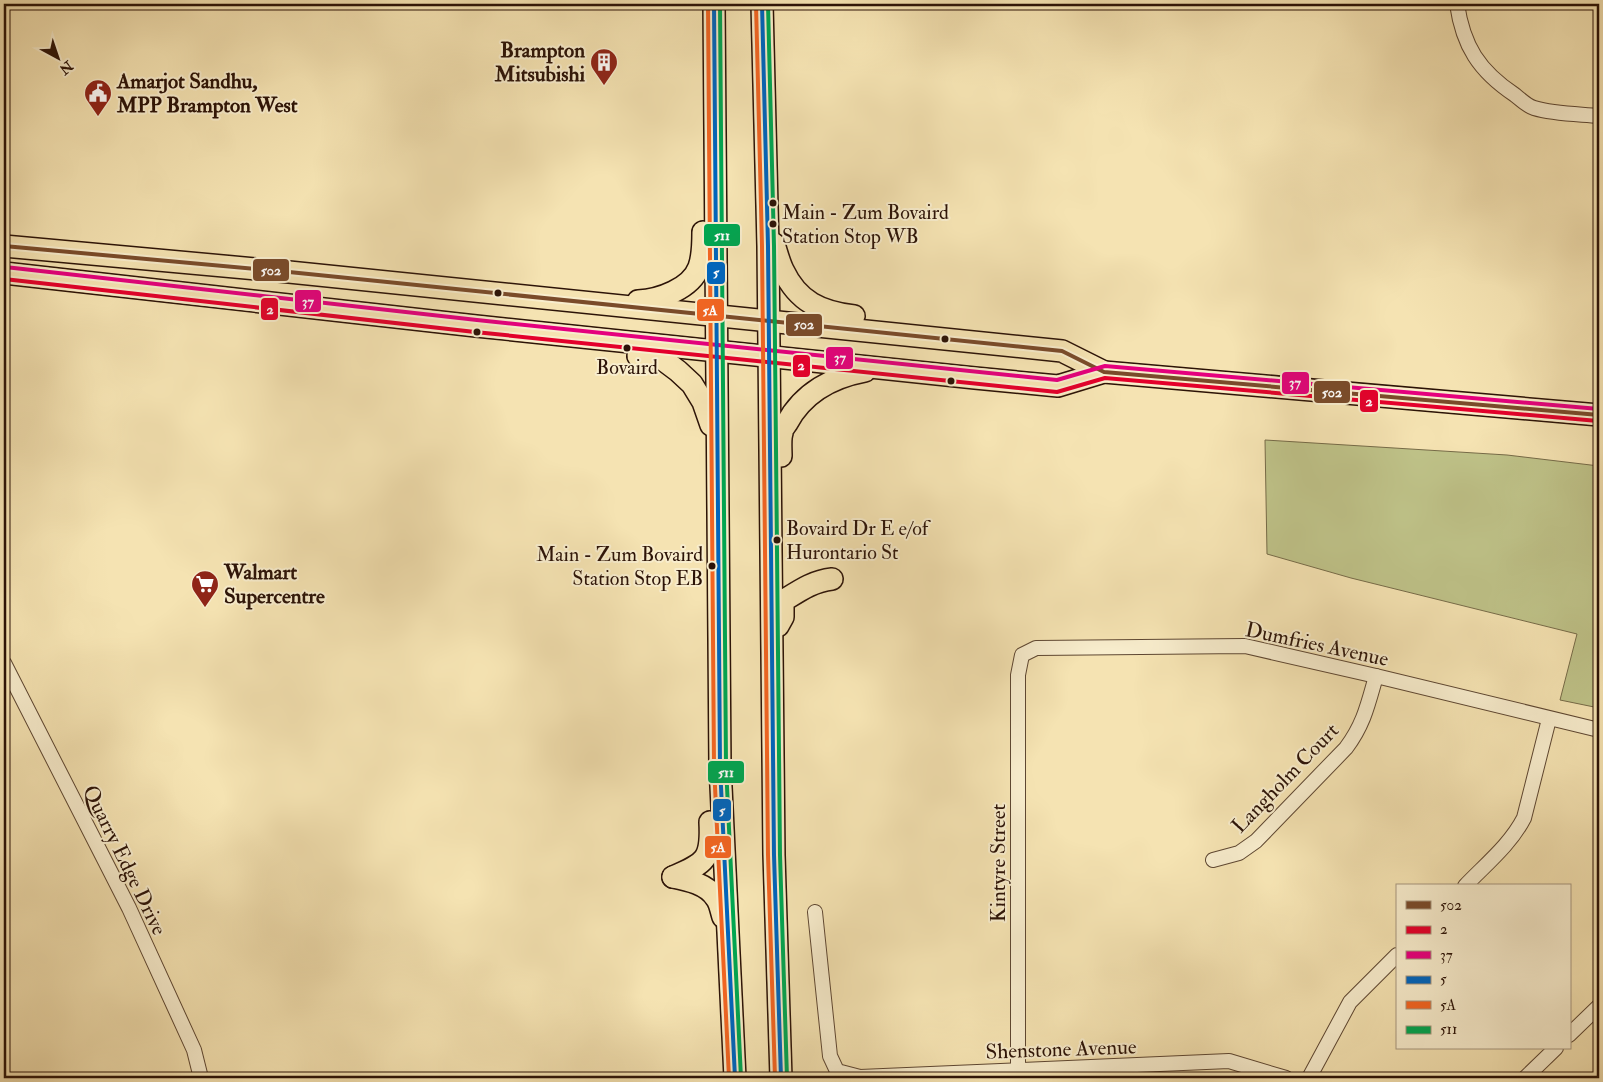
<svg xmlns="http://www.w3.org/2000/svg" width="1603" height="1082" font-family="'IM FELL Double Pica',serif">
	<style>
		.green { fill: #bfc389; stroke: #766b48 }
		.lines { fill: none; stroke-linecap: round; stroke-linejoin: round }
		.minor-casing { stroke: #5e4732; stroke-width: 16 }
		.primary-casing { stroke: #2c1307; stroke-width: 24 }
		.minor { stroke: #f8edcd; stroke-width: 14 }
		.primary { stroke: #f5e3b2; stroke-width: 21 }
		.bus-1-casing { stroke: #f8edcd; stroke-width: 8 }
		.bus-2-casing { stroke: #f8edcd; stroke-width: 8 }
		.bus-3-casing { stroke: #f8edcd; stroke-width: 8 }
		.bus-4-casing { stroke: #f8edcd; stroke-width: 8 }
		.bus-5-casing { stroke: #f8edcd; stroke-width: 8 }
		.bus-6-casing { stroke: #f8edcd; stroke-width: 8 }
		.bus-1 { stroke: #7a4b2a; stroke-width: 4 }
		.bus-2 { stroke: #e4002b; stroke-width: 4 }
		.bus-3 { stroke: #e5007d; stroke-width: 4 }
		.bus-4 { stroke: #0065bd; stroke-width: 4 }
		.bus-5 { stroke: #f26522; stroke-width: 4 }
		.bus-6 { stroke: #00a651; stroke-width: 4 }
		.bus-dot { fill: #2c1307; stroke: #f8edcd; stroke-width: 2 }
		.labels { text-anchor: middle; stroke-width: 4; stroke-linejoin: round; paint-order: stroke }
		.bus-label { font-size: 20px; fill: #2c1307; stroke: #f8edcd; text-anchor: start }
		.poi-label { font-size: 21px; font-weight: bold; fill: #2c1307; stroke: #f8edcd; text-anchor: start }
		.street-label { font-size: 21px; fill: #2c1307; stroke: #f8edcd }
		.line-badge { stroke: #f8edcd; stroke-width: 2 }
		.badge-label { font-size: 14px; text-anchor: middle; font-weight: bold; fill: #fff }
	</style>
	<rect width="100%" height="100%" fill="#f5e3b2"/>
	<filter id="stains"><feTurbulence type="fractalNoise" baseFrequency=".004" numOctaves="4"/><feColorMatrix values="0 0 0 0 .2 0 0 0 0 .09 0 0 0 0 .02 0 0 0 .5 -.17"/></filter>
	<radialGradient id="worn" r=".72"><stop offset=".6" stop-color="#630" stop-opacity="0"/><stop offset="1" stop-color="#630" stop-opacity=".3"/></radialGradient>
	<polygon class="green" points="1265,440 1507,455 1599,466 1599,708 1560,700 1577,634 1351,578 1267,554"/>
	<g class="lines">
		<g class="minor-casing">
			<g id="minor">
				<path d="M1457,4C1463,46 1479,71 1515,95C1520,99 1527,106 1534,108C1554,114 1578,114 1599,116"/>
				<polyline points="4,663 129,908 194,1050 201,1078"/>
				<path d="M1213,860L1239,853L1256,841L1346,748C1364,724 1368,704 1376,676"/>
				<path d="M1465,886C1486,864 1510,845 1524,818L1549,719"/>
				<polyline points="815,912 830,1056 837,1071 860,1077 1229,1061 1286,1078"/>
				<polyline points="1569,1035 1599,1006"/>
				<polyline points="1018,1071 1018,675 1022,655 1036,648 1245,646 1376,676 1599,730"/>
				<polyline points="1309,1078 1350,1002 1397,955"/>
				<polyline points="1525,1078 1556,1048"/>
			</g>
		</g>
		<g class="primary-casing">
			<g id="primary">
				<polyline points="714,4 720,766 735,1078"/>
				<polyline points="762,4 768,246 774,855 781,1078"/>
				<path d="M774,244C777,253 779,262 783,270C798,302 821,312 854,316"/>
				<polyline points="4,246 289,272 1062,351 1104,372"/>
				<polyline points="4,273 476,326 975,378 1058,386 1104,372 1599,415"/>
				<path d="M638,301C659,300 691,289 699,267C703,256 703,244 703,232"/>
				<polyline points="638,356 662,359 678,371 692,384 703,402 711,425"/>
				<path d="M781,456C781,449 780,439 782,433C782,429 785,426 787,423C803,393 833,377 865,371"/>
				<path d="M778,626L783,617V601C799,591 813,581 832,579"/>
				<path d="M673,877C706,863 712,859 710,822"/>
				<path d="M673,877C688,880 707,884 716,898C720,903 721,911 723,917"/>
			</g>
		</g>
		<use href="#minor" class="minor"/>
		<use href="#primary" class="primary"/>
		<g class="bus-1-casing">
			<polyline id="bus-1" points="4,246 289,272 1062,351 1104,372 1599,415"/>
		</g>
		<g class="bus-2-casing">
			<polyline id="bus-2" points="4,279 475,332 1057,392 1105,378 1598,421"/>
		</g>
		<g class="bus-3-casing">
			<polyline id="bus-3" points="5,267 477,320 1057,380 1105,366 1599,409"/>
		</g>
		<g class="bus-4-casing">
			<g id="bus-4">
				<polyline points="714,4 720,766 735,1078"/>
				<polyline points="762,4 768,246 774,855 781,1078"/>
			</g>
		</g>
		<g class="bus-5-casing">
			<g id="bus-5">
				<polyline points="708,4 714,766 729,1078"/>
				<polyline points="756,4 762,246 768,855 775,1078"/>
			</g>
		</g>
		<g class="bus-6-casing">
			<g id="bus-6">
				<polyline points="720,4 726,766 741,1078"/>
				<polyline points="768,4 774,246 780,855 787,1078"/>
			</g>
		</g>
		<use href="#bus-1" class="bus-1"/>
		<use href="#bus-2" class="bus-2"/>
		<use href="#bus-3" class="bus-3"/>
		<use href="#bus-4" class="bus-4"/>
		<use href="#bus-5" class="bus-5"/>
		<use href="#bus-6" class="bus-6"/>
	</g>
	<defs>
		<g id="building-pin" transform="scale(1.4375)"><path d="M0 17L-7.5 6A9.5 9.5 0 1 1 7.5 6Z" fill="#8f2418" stroke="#f8edcd"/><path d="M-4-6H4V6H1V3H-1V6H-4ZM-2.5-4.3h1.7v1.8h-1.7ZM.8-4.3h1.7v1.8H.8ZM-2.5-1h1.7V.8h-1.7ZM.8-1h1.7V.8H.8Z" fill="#fff"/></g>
		<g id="civic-pin" transform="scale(1.4375)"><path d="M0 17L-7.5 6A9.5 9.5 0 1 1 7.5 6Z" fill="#8f2418" stroke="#f8edcd"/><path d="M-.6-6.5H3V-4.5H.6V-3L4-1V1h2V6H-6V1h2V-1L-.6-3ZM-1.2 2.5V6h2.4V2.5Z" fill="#fff"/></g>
		<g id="supermarket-pin" transform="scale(1.4375)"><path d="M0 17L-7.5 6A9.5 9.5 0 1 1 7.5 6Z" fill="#8f2418" stroke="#f8edcd"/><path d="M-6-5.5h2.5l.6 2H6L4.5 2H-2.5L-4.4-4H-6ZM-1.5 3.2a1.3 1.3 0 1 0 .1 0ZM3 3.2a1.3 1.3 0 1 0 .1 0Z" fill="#fff"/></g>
	</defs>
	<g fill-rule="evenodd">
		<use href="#building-pin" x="604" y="62"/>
		<use href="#civic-pin" x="98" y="93"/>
		<use href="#supermarket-pin" x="205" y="584"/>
	</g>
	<g class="bus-dot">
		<circle cx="773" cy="203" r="4.5"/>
		<circle cx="773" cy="224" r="4.5"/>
		<circle cx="498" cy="293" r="4.5"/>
		<circle cx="477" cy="332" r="4.5"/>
		<circle cx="945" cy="339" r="4.5"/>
		<circle cx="627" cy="348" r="4.5"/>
		<circle cx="951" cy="381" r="4.5"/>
		<circle cx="777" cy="540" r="4.5"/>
		<circle cx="712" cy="566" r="4.5"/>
	</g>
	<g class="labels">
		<g class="bus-label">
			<text x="782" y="219">Main - Zum Bovaird<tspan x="782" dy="24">Station Stop WB</tspan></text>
			<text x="627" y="374" text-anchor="middle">Bovaird</text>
			<text x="786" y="535">Bovaird Dr E e/of<tspan x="786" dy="24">Hurontario St</tspan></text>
			<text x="703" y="561" text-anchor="end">Main - Zum Bovaird<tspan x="703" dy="24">Station Stop EB</tspan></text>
		</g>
		<g class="poi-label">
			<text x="585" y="57" text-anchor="end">Brampton<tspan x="585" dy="24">Mitsubishi</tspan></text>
			<text x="117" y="88">Amarjot Sandhu,<tspan x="117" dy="24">MPP Brampton West</tspan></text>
			<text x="224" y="579">Walmart<tspan x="224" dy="24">Supercentre</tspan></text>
		</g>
		<g class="street-label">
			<text transform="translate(1317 644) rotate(12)" y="7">Dumfries Avenue</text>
			<text transform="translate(1285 778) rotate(-46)" y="7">Langholm Court</text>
			<text transform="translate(125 860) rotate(64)" y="7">Quarry Edge Drive</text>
			<text transform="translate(998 863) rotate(-90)" y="7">Kintyre Street</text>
			<text transform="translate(1061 1049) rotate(-2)" y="7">Shenstone Avenue</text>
		</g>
	</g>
	<g class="line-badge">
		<rect x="703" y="223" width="38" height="24" rx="5" fill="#00a651"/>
		<rect x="252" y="258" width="38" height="24" rx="5" fill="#7a4b2a"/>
		<rect x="706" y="261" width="20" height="24" rx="5" fill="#0065bd"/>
		<rect x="294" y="289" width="28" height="24" rx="5" fill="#e5007d"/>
		<rect x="260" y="297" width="19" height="24" rx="5" fill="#e4002b"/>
		<rect x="696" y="298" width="29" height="24" rx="5" fill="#f26522"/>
		<rect x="785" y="313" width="38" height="24" rx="5" fill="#7a4b2a"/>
		<rect x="825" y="346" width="29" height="24" rx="5" fill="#e5007d"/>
		<rect x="792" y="354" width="19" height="24" rx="5" fill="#e4002b"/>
		<rect x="1281" y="371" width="29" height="24" rx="5" fill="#e5007d"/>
		<rect x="1313" y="380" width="38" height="24" rx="5" fill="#7a4b2a"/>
		<rect x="1359" y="389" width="20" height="24" rx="5" fill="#e4002b"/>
		<rect x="707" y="760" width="38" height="24" rx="5" fill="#00a651"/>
		<rect x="712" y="798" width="20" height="24" rx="5" fill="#0065bd"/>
		<rect x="704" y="835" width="28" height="24" rx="5" fill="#f26522"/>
	</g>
	<g class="badge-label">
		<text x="722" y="240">511</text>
		<text x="271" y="275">502</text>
		<text x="716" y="277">5</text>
		<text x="308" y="306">37</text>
		<text x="270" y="314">2</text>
		<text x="710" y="315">5A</text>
		<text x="804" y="329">502</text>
		<text x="840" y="362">37</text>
		<text x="801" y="370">2</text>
		<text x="1295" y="387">37</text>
		<text x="1332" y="397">502</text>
		<text x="1369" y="406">2</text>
		<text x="726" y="777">511</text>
		<text x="722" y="815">5</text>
		<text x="718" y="852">5A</text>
	</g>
	<rect width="1603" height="1082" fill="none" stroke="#f5e3b2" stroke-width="20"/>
	<rect x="5" y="5" width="1593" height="1072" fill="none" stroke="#2c1307" stroke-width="2.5"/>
	<rect x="10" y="10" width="1583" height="1062" fill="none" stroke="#2c1307"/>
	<rect x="1396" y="884" width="175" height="165" fill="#f8edcd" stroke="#a6967e"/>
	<rect x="1406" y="901" width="25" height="8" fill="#7a4b2a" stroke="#a6967e"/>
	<text x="1440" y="910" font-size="15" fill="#2c1307">502</text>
	<rect x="1406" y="926" width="25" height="8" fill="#e4002b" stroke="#a6967e"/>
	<text x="1440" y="934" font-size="15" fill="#2c1307">2</text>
	<rect x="1406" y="951" width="25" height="8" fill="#e5007d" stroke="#a6967e"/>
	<text x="1440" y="960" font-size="15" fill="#2c1307">37</text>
	<rect x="1406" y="976" width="25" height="8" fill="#0065bd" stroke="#a6967e"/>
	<text x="1440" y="984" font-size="15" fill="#2c1307">5</text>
	<rect x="1406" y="1001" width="25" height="8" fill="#f26522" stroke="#a6967e"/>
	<text x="1440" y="1010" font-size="15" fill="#2c1307">5A</text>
	<rect x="1406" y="1026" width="25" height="8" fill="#00a651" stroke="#a6967e"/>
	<text x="1440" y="1034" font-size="15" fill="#2c1307">511</text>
	<g transform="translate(58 58) rotate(140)" stroke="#f8edcd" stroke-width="4" paint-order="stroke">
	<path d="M0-4L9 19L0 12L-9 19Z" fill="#2c1307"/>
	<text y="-8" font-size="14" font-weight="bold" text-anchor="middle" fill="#2c1307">N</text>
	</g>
	<rect width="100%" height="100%" filter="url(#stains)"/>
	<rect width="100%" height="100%" fill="url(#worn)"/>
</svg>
